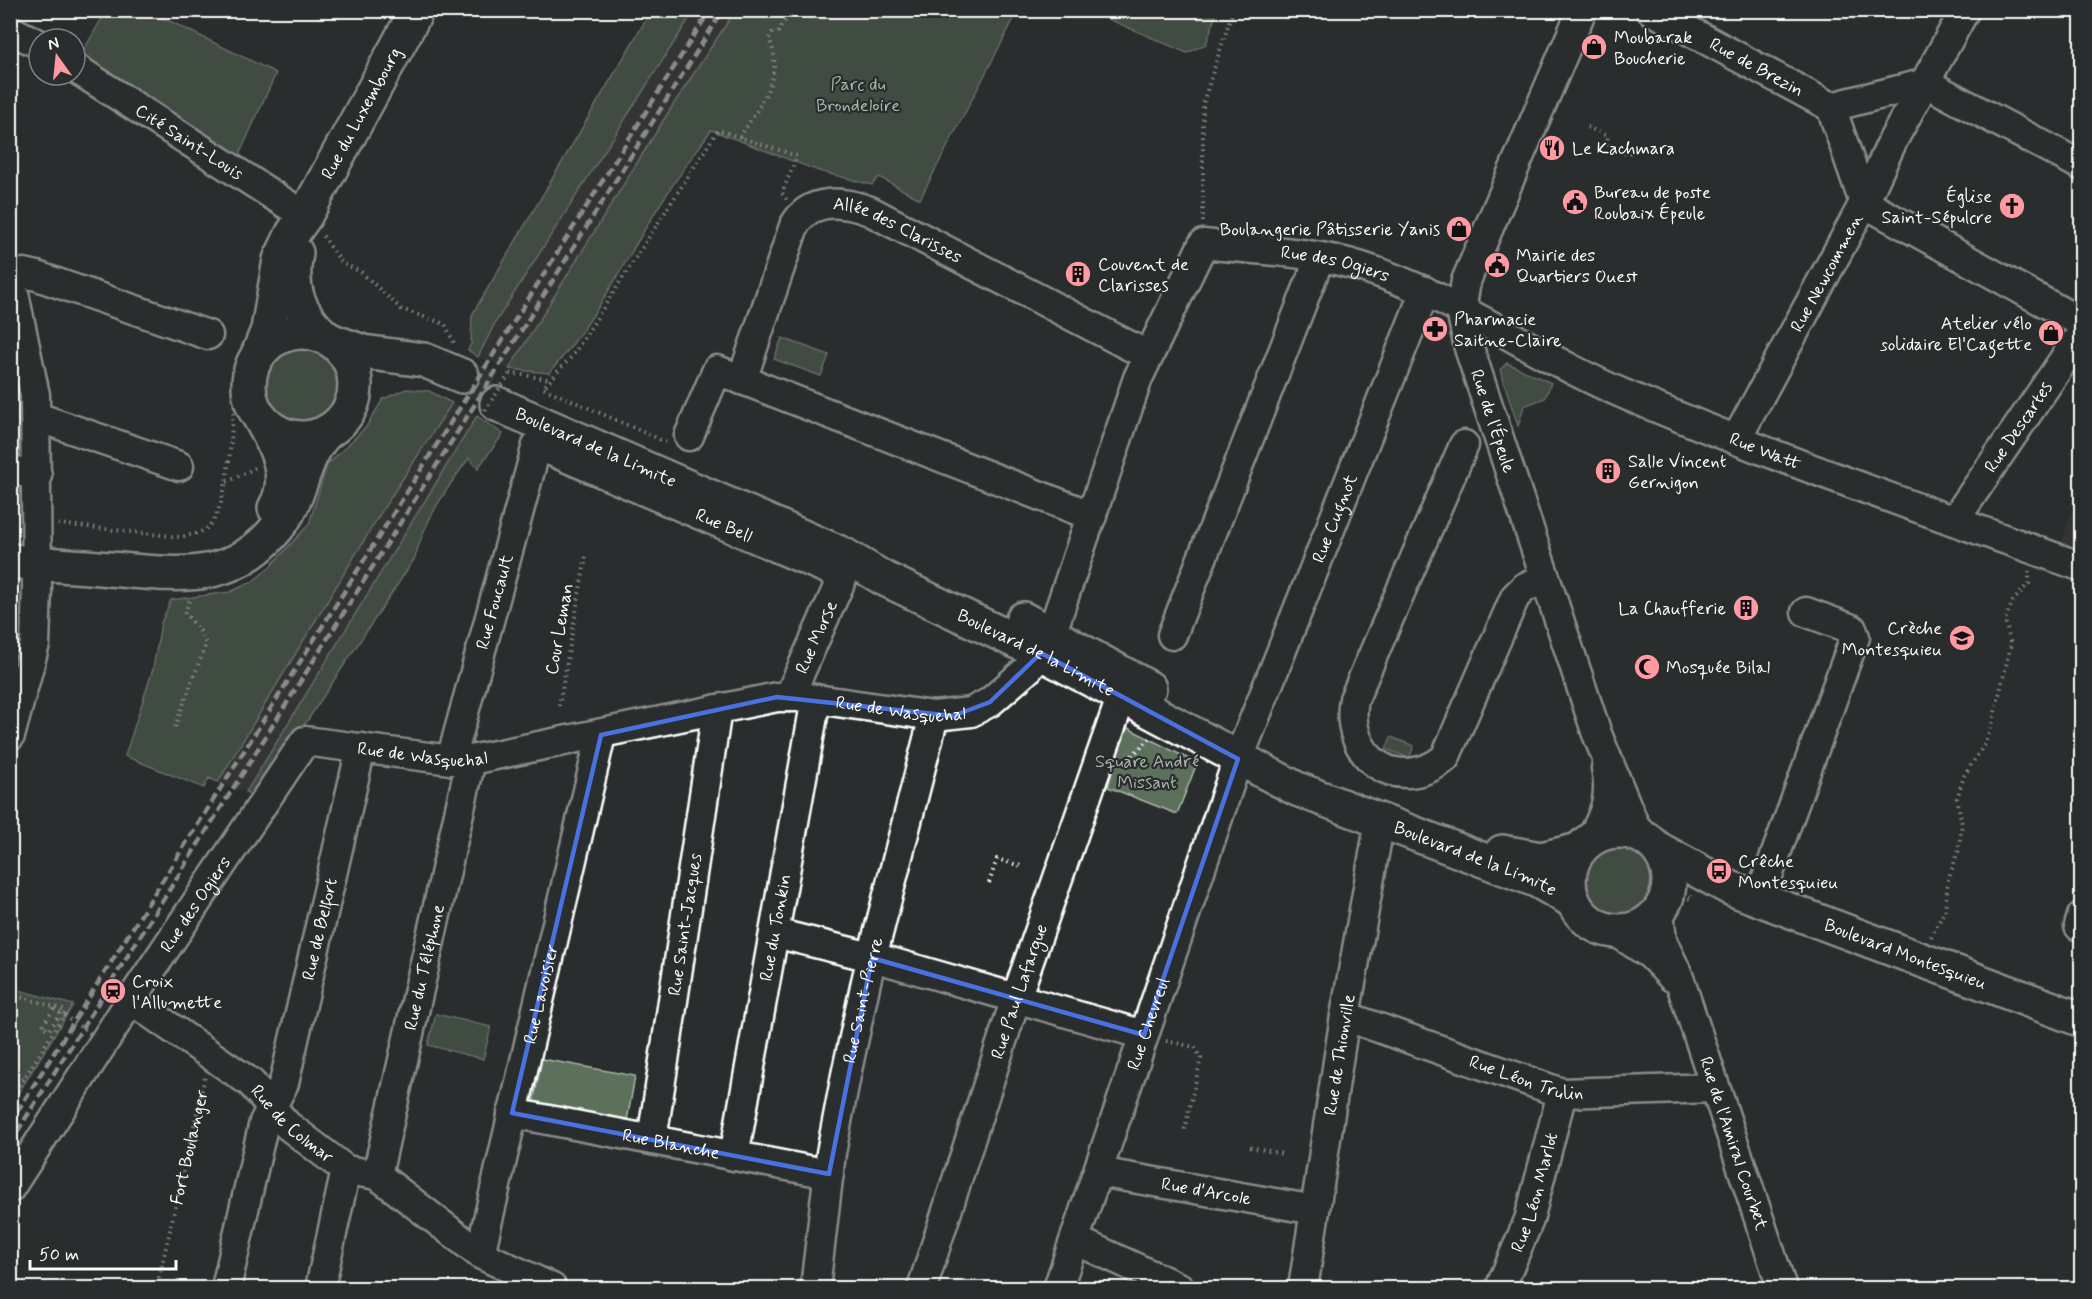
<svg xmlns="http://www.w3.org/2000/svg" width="2092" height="1299" font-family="Mynerve,sans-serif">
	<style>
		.built { fill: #403d3d }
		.green { fill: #5b705b; stroke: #adb8ad; stroke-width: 1.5 }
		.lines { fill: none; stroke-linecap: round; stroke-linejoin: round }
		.major-tunnel { stroke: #3f4243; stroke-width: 33; stroke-dasharray: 33 16; stroke-linecap: butt }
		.minor-casing { stroke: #fff; stroke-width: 33 }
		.major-casing { stroke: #fff; stroke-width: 38 }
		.path { stroke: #fff; stroke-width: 4; stroke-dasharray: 1.5 4.5; stroke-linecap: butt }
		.minor { stroke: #2a2d2e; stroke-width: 28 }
		.major { stroke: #2a2d2e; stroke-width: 33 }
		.rail { stroke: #fff; stroke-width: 4.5; stroke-dasharray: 9 4.5; stroke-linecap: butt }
		.path-bridge { stroke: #fff; stroke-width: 4; stroke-dasharray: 1.5 4.5; stroke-linecap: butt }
		.marked { fill: none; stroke: #4a71e0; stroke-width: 4.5; stroke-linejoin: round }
		.labels { text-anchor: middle; stroke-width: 4.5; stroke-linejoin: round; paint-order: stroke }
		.poi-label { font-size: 18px; fill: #fff; stroke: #2a2d2e; text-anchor: start }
		.street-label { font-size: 18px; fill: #fff; stroke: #2a2d2e }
		.park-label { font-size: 18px; fill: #adb8ad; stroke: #2a2d2e }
	</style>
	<rect width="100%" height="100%" fill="#2a2d2e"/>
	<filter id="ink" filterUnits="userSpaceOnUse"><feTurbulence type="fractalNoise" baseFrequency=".0167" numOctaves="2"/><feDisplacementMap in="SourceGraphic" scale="12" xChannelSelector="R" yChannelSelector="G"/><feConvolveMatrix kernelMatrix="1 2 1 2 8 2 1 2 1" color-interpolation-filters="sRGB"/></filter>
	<g filter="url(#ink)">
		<g class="built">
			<polygon points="694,11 735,11 673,105 509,369 478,357 495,323"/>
			<polygon points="452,403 477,416 246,792 218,782 383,509"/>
			<polygon points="2081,485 2081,549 2062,541"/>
		</g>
		<g class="green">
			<polygon points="106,11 149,11 276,73 236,162 77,62"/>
			<polygon points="651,11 694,11 495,323 478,357 468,350 471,344 472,315"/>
			<path d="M735,11H1018L920,199L879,177L872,185L819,171L711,130C693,156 674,182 657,209C623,265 593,324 549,373L509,369L673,105Z"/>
			<polygon points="1090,11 1217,11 1206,44 1187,53"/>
			<polygon points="782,338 829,355 821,376 774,359"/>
			<circle cx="302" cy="385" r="40"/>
			<polygon points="1507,363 1551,383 1545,398 1524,406 1518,426 1500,370"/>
			<polygon points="406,389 429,391 452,403 383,509 218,782 209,778 204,788 125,756 153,669 161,623 171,600 230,592 252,582 268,569 309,524 327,465 366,427 383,399"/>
			<path d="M477,416L503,434L478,468L469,458C446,489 424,521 415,558L256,798L246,792Z"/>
			<polygon points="1124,726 1197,763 1177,814 1108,787"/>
			<polygon points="1391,737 1414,746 1409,758 1386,749"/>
			<circle cx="1619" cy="881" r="33"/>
			<polygon points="11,988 73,1005 11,1105 10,988"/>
			<polygon points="436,1014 491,1027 483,1059 428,1045"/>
			<polygon points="542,1059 635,1076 627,1121 533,1104"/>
		</g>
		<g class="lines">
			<polyline class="major-tunnel" points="462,376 504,393"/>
			<g class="minor-casing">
				<g id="minor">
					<path id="s2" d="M1582,10L1466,281L1461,310L1469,348L1597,734L1634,824L1642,835"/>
					<path id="s3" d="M1651,10L1831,107"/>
					<polyline points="10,30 39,44"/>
					<path id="s4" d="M75,68L305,216"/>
					<polyline points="1831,107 1864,203 2082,323"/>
					<polyline points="1831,107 1926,83 2082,166"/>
					<polyline points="10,274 35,395 37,589 35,644 10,736"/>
					<polyline points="11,275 24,273 37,276 208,335"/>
					<path id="s5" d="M742,380L794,226C810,197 843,201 870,211L1149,356"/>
					<polyline points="37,417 179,466"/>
					<polyline points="689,436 717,370 1092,516"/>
					<path id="s6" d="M1737,438L1864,203L1893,140L1965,10"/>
					<path d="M1464,445L1354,699C1343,757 1397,796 1445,758L1515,597L1525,587L1546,580"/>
					<polyline points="10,470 37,475"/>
					<path id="s7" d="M1954,521L2082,333"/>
					<polyline points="1172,635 1320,257"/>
					<path id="s8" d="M1244,745L1425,291"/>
					<path id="s9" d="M451,760L537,445L843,576L789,697"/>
					<path d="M1591,839C1605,815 1612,795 1606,768"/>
					<polyline points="1759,900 1855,637 1852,629 1806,612"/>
					<path id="s10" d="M1659,912L1662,941L1678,975L1782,1288"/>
					<polyline points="2079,926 2082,916"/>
					<polyline points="1615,931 1651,955 1672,977"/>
					<polyline points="775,933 887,961 1144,1035"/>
					<path id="s11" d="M131,1000L251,1083L287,1125L346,1170L377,1175L480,1254L552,1288"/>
					<path id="s12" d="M1345,1016L1562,1093L1715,1088"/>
					<path id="s13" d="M512,1113L829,1174"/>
					<path id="s14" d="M652,1140L717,709"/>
					<path id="s15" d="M734,1156L816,699"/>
					<path id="s16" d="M1098,1172L1315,1210"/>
					<path id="s17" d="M377,1175L471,760"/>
					<path id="s18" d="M10,1188L131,1000L305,741L451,760H471L777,697H802L934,716L971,712L990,702L1029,668L1041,653L1052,632L1138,378L1203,244C1255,250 1312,251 1362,267C1455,296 1536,357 1626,395C1775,458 1929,512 2082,567"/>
					<polyline points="1075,1240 1180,1288"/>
					<path id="s19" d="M480,1254L601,735"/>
					<path id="s20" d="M226,1288L264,1122L284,1083L361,748"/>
					<polyline points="320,1288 346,1170"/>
					<path id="s21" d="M815,1288L831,1153L846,1075L867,977L934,716"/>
					<path id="s22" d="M922,1288L1016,998L1121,698"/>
					<path id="s23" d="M1058,1288L1238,759"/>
					<path id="s24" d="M1303,1288L1345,1016L1380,821"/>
					<path id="s25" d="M1500,1288L1529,1220L1562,1093"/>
				</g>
			</g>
			<g class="major-casing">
				<g id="major">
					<path d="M296,253C289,288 298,312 324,336"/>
					<circle cx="302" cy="385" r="53"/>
					<polyline points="332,341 363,352 424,360 462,376"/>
					<path id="s26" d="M257,357L268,330L280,260L293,233L305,216L417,10"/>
					<path id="s27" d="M497,404L844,555L883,578L1041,653L1297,789L1536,880L1573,901"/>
					<path d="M260,418C276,446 293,477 275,508"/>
					<path d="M10,561C44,564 77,566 110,569C180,575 237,585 283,520C303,492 302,457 327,432"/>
					<polyline points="1023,619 1149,688"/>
					<circle cx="1619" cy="881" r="50"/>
					<path id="s28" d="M1660,850L1730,888L2082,1020"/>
					<polyline points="1502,852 1541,859 1579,850"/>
				</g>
			</g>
			<g class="path">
				<polyline points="1587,127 1607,136 1609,145 1628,155 1633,147"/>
				<path d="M740,137C758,108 786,74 769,39L772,33L778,32L792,10"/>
				<polyline points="1203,222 1203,103 1233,10"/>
				<polyline points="323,236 342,263 361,272 401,309 445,324 455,345"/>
				<polyline points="510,373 548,379"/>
				<polyline points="666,442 543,388 573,355 718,130 797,156 782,193 787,200"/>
				<polyline points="227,482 255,468"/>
				<path d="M58,524L180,537C190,535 199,534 207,528C230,508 231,431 234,401"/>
				<polyline points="559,706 586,556"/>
				<polyline points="175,727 206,644 200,631 185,613 190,599"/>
				<polyline points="1123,764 1151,738"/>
				<polyline points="989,883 997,859 1024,867"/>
				<polyline points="1677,894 1691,899 1691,895"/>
				<polyline points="1931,937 1945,910 1948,880 1958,852 1962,824 1957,798 1964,776 1984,745 1992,725 2011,645 2005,620 2013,601 2029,583 2029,571"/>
				<polyline points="10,994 59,1008 67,1012"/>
				<polyline points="54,1009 42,1026 49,1030 63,1010"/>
				<polyline points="1166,1041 1195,1047 1201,1058 1184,1132"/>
				<polyline points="10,1074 24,1079"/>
				<polyline points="10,1101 66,1012"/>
				<polyline points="1250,1147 1283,1154"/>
				<path id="s1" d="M159,1278L205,1077"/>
			</g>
			<use href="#minor" class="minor"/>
			<use href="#major" class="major"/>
			<g class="rail">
				<polyline points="10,1123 710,10"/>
				<polyline points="10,1143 723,10"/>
			</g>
			<g class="path-bridge">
				<polyline points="482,415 510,373"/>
				<polyline points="54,1009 94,1036"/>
			</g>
		</g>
	</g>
	<path d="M0 0H2092V1299H0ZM1041,653L1238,759L1144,1035L872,958L829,1174L512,1113L601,735L777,697L953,716L990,702Z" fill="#2a2d2e" fill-opacity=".55" fill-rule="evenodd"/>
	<path class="marked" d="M1041,653L1238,759L1144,1035L872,958L829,1174L512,1113L601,735L777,697L953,716L990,702Z"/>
	<defs>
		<g id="shop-disc" transform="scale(1.35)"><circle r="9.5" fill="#ff9aa2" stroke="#2a2d2e"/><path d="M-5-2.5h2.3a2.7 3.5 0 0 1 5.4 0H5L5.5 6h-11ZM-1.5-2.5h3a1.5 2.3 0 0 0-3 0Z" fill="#111"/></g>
		<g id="restaurant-disc" transform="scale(1.35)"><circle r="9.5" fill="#ff9aa2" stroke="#2a2d2e"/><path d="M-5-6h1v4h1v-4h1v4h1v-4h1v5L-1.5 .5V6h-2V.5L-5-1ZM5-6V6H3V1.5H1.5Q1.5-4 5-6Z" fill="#111"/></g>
		<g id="civic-disc" transform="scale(1.35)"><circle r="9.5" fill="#ff9aa2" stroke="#2a2d2e"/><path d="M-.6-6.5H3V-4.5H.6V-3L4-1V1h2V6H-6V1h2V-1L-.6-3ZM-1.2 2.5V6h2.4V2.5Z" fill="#111"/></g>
		<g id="church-disc" transform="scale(1.35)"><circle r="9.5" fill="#ff9aa2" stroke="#2a2d2e"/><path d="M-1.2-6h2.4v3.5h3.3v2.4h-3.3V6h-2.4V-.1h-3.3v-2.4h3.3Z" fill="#111"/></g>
		<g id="building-disc" transform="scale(1.35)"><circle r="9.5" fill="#ff9aa2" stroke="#2a2d2e"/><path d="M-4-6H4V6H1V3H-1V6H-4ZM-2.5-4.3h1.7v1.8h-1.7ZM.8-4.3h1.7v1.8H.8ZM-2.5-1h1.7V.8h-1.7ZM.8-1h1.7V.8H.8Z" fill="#111"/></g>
		<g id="pharmacy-disc" transform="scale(1.35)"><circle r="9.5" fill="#ff9aa2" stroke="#2a2d2e"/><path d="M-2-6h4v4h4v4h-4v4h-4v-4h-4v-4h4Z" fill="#111"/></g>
		<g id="school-disc" transform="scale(1.35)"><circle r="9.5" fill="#ff9aa2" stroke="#2a2d2e"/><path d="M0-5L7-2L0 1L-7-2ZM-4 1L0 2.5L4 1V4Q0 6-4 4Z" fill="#111"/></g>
		<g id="mosque-disc" transform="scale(1.35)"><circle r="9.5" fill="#ff9aa2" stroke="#2a2d2e"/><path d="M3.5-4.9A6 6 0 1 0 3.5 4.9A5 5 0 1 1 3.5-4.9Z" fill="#111"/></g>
		<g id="bus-disc" transform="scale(1.35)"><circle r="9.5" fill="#ff9aa2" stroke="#2a2d2e"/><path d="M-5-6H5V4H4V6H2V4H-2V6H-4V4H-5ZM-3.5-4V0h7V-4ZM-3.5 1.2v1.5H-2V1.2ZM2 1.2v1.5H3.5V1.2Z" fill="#111"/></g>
		<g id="station-disc" transform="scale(1.35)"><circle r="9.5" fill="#ff9aa2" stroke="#2a2d2e"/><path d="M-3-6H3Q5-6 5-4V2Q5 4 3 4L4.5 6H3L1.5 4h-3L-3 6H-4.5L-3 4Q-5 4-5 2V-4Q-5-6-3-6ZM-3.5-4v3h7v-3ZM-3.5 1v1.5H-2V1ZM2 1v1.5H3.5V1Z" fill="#111"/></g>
	</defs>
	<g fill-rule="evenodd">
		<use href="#shop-disc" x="1594" y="47"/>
		<use href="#restaurant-disc" x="1552" y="148"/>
		<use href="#civic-disc" x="1575" y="202"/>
		<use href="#church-disc" x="2012" y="206"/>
		<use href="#shop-disc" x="1459" y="229"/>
		<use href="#civic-disc" x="1497" y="265"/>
		<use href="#building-disc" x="1078" y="274"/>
		<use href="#pharmacy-disc" x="1435" y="329"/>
		<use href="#shop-disc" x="2051" y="333"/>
		<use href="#building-disc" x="1608" y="471"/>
		<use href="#building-disc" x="1746" y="608"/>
		<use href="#school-disc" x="1962" y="638"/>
		<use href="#mosque-disc" x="1647" y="667"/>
		<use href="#bus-disc" x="1719" y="871"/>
		<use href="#station-disc" x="113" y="991"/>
	</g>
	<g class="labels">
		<g class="poi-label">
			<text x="1614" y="43">Moubarak<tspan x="1614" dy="21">Boucherie</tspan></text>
			<text x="1572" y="154">Le Kachmara</text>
			<text x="1594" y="198">Bureau de poste<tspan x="1594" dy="21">Roubaix Épeule</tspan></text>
			<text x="1992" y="202" text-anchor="end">Église<tspan x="1992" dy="21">Saint-Sépulcre</tspan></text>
			<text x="1440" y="235" text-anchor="end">Boulangerie Pâtisserie Yanis</text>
			<text x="1516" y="261">Mairie des<tspan x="1516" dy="21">Quartiers Ouest</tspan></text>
			<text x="1098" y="270">Couvent de<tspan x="1098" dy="21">Clarisses</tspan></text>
			<text x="1454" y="325">Pharmacie<tspan x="1454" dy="21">Saitne-Claire</tspan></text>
			<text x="2032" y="329" text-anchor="end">Atelier vélo<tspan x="2032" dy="21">solidaire El'Cagette</tspan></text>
			<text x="1628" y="467">Salle Vincent<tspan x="1628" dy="21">Gernigon</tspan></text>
			<text x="1726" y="614" text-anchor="end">La Chaufferie</text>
			<text x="1942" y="634" text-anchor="end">Crèche<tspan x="1942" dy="21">Montesquieu</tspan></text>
			<text x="1666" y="673">Mosquée Bilal</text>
			<text x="1738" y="867">Crêche<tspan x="1738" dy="21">Montesquieu</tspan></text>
			<text x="132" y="987">Croix<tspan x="132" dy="21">l'Allumette</tspan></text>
		</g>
		<g class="street-label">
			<text dy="6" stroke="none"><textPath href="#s3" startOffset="120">Rue de Brezin</textPath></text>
			<text dy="6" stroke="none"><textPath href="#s26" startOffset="268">Rue du Luxembourg</textPath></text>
			<text dy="6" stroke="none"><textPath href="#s4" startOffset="136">Cité Saint-Louis</textPath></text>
			<text dy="6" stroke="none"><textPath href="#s5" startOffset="280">Allée des Clarisses</textPath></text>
			<text dy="6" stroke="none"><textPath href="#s18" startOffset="1878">Rue des Ogiers</textPath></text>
			<text dy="6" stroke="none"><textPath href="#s6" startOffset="188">Rue Newcommen</textPath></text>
			<text dy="6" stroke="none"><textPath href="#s2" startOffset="440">Rue de l'Épeule</textPath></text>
			<text dy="6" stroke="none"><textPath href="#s7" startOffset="114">Rue Descartes</textPath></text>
			<text dy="6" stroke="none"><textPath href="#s27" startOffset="108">Boulevard de la Limite</textPath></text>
			<text dy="6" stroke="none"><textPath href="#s18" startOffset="2349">Rue Watt</textPath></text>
			<text dy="6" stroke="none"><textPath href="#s8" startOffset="244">Rue Cugnot</textPath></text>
			<text dy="6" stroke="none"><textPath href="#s9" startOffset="530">Rue Bell</textPath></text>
			<text dy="6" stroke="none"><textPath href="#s9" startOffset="164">Rue Foucault</textPath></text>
			<text transform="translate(559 629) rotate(-80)" y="6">Cour Leman</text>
			<text transform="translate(816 637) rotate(-66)" y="6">Rue Morse</text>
			<text dy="6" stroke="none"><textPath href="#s27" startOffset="594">Boulevard de la Limite</textPath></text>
			<text dy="6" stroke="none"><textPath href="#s18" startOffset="1140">Rue de Wasquehal</textPath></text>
			<text dy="6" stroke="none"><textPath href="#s18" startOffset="654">Rue de Wasquehal</textPath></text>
			<text dy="6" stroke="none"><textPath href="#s27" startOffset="1080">Boulevard de la Limite</textPath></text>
			<text dy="6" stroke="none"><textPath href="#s18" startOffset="339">Rue des Ogiers</textPath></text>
			<text dy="6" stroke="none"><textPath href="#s14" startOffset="218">Rue Saint-Jacques</textPath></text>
			<text dy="6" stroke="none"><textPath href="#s15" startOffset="232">Rue du Tonkin</textPath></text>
			<text dy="6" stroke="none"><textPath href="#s20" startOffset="372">Rue de Belfort</textPath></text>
			<text dy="6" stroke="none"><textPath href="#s28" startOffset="267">Boulevard Montesquieu</textPath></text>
			<text dy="6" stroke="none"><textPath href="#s17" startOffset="213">Rue du Téléphone</textPath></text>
			<text dy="6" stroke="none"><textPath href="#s22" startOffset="312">Rue Paul Lafargue</textPath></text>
			<text dy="6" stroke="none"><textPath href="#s19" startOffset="267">Rue Lavoisier</textPath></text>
			<text dy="6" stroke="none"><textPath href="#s21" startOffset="292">Rue Saint-Pierre</textPath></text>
			<text dy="6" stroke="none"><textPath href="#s23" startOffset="279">Rue Chevreul</textPath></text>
			<text dy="6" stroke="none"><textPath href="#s24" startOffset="236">Rue de Thionville</textPath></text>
			<text dy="6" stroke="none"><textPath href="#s12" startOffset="192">Rue Léon Trulin</textPath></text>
			<text dy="6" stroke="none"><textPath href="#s11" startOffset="204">Rue de Colmar</textPath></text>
			<text dy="6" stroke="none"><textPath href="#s13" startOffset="162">Rue Blanche</textPath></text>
			<text dy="6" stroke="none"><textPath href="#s10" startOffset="244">Rue de l'Amiral Courbet</textPath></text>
			<text dy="6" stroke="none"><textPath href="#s1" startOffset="134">Fort Boulanger</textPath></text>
			<text dy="6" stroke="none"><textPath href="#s16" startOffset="110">Rue d'Arcole</textPath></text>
			<text dy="6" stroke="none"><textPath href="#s25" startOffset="102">Rue Léon Marlot</textPath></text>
		</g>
		<g class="park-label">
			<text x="858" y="90">Parc du<tspan x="858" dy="21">Brondeloire</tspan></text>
			<text x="1147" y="767">Square André<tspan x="1147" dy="21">Missant</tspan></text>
		</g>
	</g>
	<rect width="2092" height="1299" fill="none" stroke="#2a2d2e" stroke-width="36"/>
	<rect x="18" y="18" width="2056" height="1263" fill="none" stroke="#fff" stroke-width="2" filter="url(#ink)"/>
	<g transform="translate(57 57) rotate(345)"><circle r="28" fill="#2a2d2e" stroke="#7f8182" stroke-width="1.5"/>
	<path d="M0-4.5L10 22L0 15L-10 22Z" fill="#ff9aa2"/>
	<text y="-9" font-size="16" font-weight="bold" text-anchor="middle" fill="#ffffff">N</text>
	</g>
	<path d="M30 1260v9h146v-9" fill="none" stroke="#ffffff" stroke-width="3"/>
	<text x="39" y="1260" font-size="18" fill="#ffffff" stroke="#2a2d2e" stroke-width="4.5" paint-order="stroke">50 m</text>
</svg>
